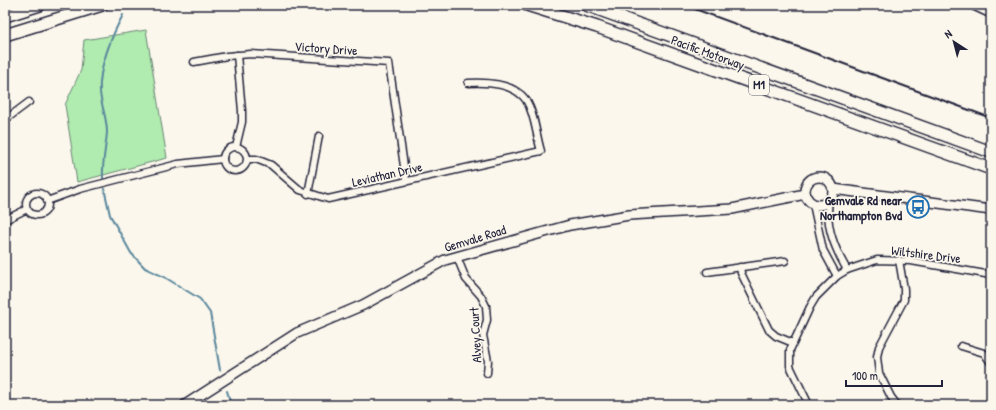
<svg xmlns="http://www.w3.org/2000/svg" width="996" height="410" font-family="'Patrick Hand',sans-serif">
	<style>
		.green { fill: #b0ebaf; stroke: #698675 }
		.lines { fill: none; stroke-linecap: round; stroke-linejoin: round }
		.stream { stroke: #5a879d; stroke-width: 2 }
		.minor-casing { stroke: #22223b; stroke-width: 9 }
		.secondary-casing { stroke: #22223b; stroke-width: 12 }
		.motorway-casing { stroke: #22223b; stroke-width: 14 }
		.minor { stroke: #fbf7ec; stroke-width: 6 }
		.secondary { stroke: #fbf7ec; stroke-width: 9 }
		.motorway { stroke: #fbf7ec; stroke-width: 11 }
		.rail { stroke: #22223b; stroke-width: 2 }
		.labels { text-anchor: middle; stroke-width: 3.5; stroke-linejoin: round; paint-order: stroke }
		.shield { fill: #fbf7ec; stroke: #636270; stroke-width: 1 }
		.shield-label { font-size: 12px; font-weight: bold; fill: #22223b }
		.street-label { font-size: 13px; fill: #22223b; stroke: #fbf7ec }
		.poi-label { font-size: 13px; font-weight: bold; fill: #22223b; stroke: #fbf7ec; text-anchor: end }
	</style>
	<rect width="100%" height="100%" fill="#fbf7ec"/>
	<filter id="ink" filterUnits="userSpaceOnUse"><feTurbulence type="fractalNoise" baseFrequency=".025" numOctaves="2"/><feDisplacementMap in="SourceGraphic" scale="8" xChannelSelector="R" yChannelSelector="G"/><feConvolveMatrix kernelMatrix="1 2 1 2 8 2 1 2 1" color-interpolation-filters="sRGB"/></filter>
	<g filter="url(#ink)">
		<polygon class="green" points="146,30 167,158 77,182 65,105 81,70 84,40"/>
		<g class="lines">
			<g class="stream">
				<path d="M103,178C102,161 106,148 107,132C107,118 101,105 100,92C98,69 112,35 123,15"/>
				<polyline points="104,188 110,215 131,253 145,268 166,278 200,299 210,313 220,370"/>
				<polyline points="227,391 231,405"/>
			</g>
			<g class="minor-casing">
				<g id="minor">
					<polyline points="194,62 227,56 251,54 389,63 406,180"/>
					<polyline points="5,120 29,102"/>
					<circle cx="235" cy="159" r="12"/>
					<polyline points="236,147 242,122 242,111 237,55"/>
					<path d="M248,159H256L271,165L300,190L328,199L541,151C536,135 535,114 526,100C514,83 486,82 468,83"/>
					<circle cx="37" cy="204" r="11"/>
					<polyline points="308,194 319,136"/>
					<polyline points="47,201 80,189 178,164 223,159"/>
					<path d="M829,201C825,226 835,249 847,270"/>
					<polyline points="813,204 823,250 837,276"/>
					<polyline points="5,220 27,209"/>
					<polyline points="457,257 466,279 481,296 486,306 487,320 483,335 488,361 487,373"/>
					<polyline points="740,267 741,273 769,330 776,336 793,343"/>
					<polyline points="707,272 785,261"/>
					<polyline points="961,346 984,353 991,363"/>
					<polyline points="809,405 790,366 790,350 810,307 816,297 837,276 847,270 877,260 911,261 991,275"/>
					<polyline points="897,405 891,397 879,373 877,357 879,347 904,300 904,289 899,260"/>
				</g>
			</g>
			<g class="secondary-casing">
				<g id="secondary">
					<polyline points="974,5 991,13"/>
					<circle cx="819" cy="191" r="14"/>
					<polyline points="833,189 991,210"/>
					<polyline points="185,405 297,333 363,305 445,260 570,225 629,215 732,209 805,194"/>
				</g>
			</g>
			<g class="motorway-casing">
				<g id="motorway">
					<polyline points="527,5 597,27 991,169"/>
					<polyline points="586,5 991,152"/>
					<polyline points="5,16 40,5"/>
					<polyline points="5,35 102,5"/>
				</g>
			</g>
			<use href="#minor" class="minor"/>
			<use href="#secondary" class="secondary"/>
			<use href="#motorway" class="motorway"/>
			<polyline class="rail" points="684,5 991,118"/>
		</g>
	</g>
	<defs>
		<g id="bus-ring" transform="scale(1.15)"><circle r="9.5" fill="#fbf7ec" stroke="#1f6fb2" stroke-width="1.5"/><path d="M-5-6H5V4H4V6H2V4H-2V6H-4V4H-5ZM-3.5-4V0h7V-4ZM-3.5 1.2v1.5H-2V1.2ZM2 1.2v1.5H3.5V1.2Z" fill="#1f6fb2"/></g>
	</defs>
	<g fill-rule="evenodd">
		<use href="#bus-ring" x="918" y="207"/>
	</g>
	<g class="labels">
		<rect class="shield" x="749" y="75" width="20" height="20" rx="3"/>
		<g class="shield-label">
			<text x="759" y="89">M1</text>
		</g>
		<g class="street-label">
			<text transform="translate(326 48) rotate(4)" y="5">Victory Drive</text>
			<text transform="translate(708 52) rotate(20)" y="5">Pacific Motorway</text>
			<text transform="translate(387 174) rotate(-13)" y="5">Leviathan Drive</text>
			<text transform="translate(475 238) rotate(-17)" y="5">Gemvale Road</text>
			<text transform="translate(926 254) rotate(7)" y="5">Wiltshire Drive</text>
			<text transform="translate(475 335) rotate(-93)" y="5">Alvey Court</text>
		</g>
		<g class="poi-label">
			<text x="902" y="205">Gemvale Rd near<tspan x="902" dy="15">Northampton Bvd</tspan></text>
		</g>
	</g>
	<rect width="996" height="410" fill="none" stroke="#fbf7ec" stroke-width="20"/>
	<rect x="10" y="10" width="976" height="390" fill="none" stroke="#22223b" stroke-width="1.5" filter="url(#ink)"/>
	<g transform="translate(954 42) rotate(324)" stroke="#fbf7ec" stroke-width="3" paint-order="stroke">
	<path d="M0-3L7 15L0 10L-7 15Z" fill="#22223b"/>
	<text y="-6" font-size="11" font-weight="bold" text-anchor="middle" fill="#22223b">N</text>
	</g>
	<path d="M846 380v6h96v-6" fill="none" stroke="#22223b" stroke-width="2"/>
	<text x="852" y="380" font-size="12" fill="#22223b" stroke="#fbf7ec" stroke-width="3" paint-order="stroke">100 m</text>
</svg>
